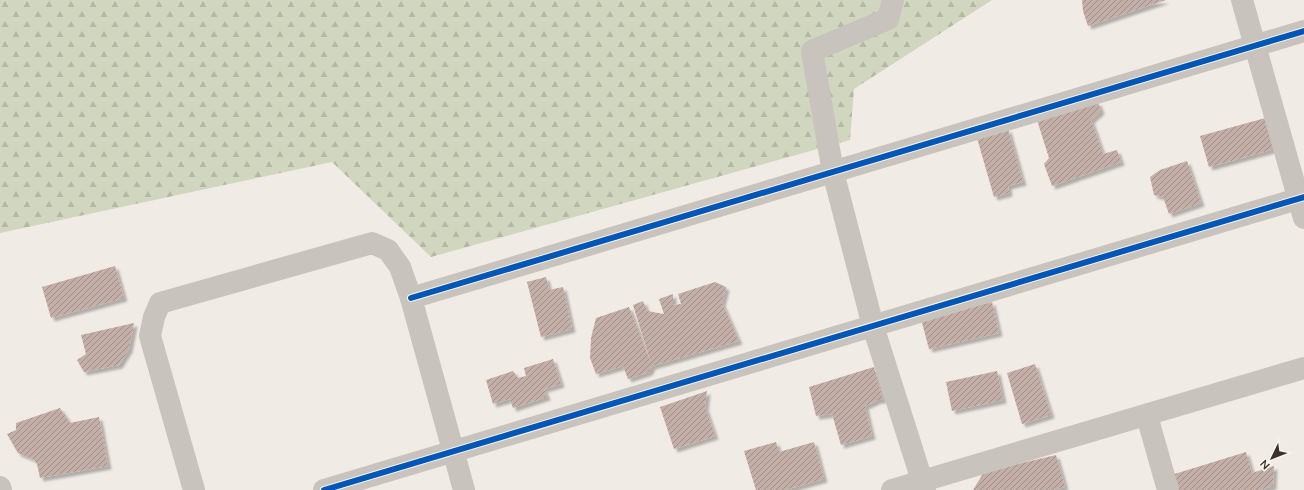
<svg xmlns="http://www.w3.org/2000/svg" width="1304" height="490" font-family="'Nunito Sans',sans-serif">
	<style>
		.forest { fill: url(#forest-firs) }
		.building { fill: url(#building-hatch); filter: url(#shadow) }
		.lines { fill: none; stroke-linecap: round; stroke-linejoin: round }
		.minor { stroke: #c9c3be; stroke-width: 22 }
		.cycleway-casing { stroke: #fbf5ee; stroke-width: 8 }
		.cycleway { stroke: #0057b8; stroke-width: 6 }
	</style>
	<defs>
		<pattern id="forest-firs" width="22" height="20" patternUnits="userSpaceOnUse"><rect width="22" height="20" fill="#d1d6bf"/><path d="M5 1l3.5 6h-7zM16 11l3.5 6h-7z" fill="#b4b8a4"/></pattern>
		<pattern id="building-hatch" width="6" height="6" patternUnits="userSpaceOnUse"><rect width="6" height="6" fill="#c3afa7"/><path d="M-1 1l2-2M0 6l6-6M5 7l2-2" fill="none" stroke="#a08f88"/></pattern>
		<filter id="shadow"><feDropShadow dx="3.5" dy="3.5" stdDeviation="1" flood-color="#0004"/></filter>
	</defs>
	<rect width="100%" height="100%" fill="#f0ebe5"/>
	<polygon class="forest" points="0,0 992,0 854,89 850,140 431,257 332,162 0,233"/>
	<g class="building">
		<polygon points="1082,0 1166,0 1088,26 1083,11"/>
		<polygon points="1098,102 1101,111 1091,120 1103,154 1117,150 1121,162 1052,186 1044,164 1049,158 1037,120"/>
		<polygon points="1269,117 1278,148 1209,167 1200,136"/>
		<polygon points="1008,129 1023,182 1008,186 1009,193 994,197 977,138"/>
		<polygon points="1187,161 1201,203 1169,214 1163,197 1154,195 1150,177 1160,170"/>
		<polygon points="115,266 124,298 51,318 42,287"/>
		<polygon points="546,277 549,290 563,287 572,329 541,337 527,282"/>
		<polygon points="715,282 726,287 722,303 739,341 652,366 649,372 628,379 623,366 596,374 590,358 591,338 596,318 629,307 651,363 633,305 643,301 647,311 664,314 659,299 673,294 673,305 681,304 678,294"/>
		<polygon points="992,302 999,333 929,349 921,319"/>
		<polygon points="134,323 129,349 119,365 84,372 77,360 86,354 81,335"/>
		<polygon points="553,359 561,384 544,389 547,397 513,408 510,399 493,404 486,380 513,371 518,378 526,376 524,368"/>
		<polygon points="1035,364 1051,415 1022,424 1007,373"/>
		<polygon points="874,367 883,400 878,400 865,406 872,436 841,445 832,414 816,416 809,387"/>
		<polygon points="997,371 1003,400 952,411 946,382"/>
		<polygon points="707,391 705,407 715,436 674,449 660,407"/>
		<polygon points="60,408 70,423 99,417 108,466 40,478 37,464 33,459 18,453 7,434 16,430 16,423"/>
		<polygon points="776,442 779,452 814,442 824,479 785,490 756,490 744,451"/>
		<polygon points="1246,452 1252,473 1274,466 1273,486 1259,490 1173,490 1168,476"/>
		<polygon points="1056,455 1065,487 1052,490 973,490 984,472"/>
	</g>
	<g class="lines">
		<g class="minor">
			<polyline points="893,0 888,19 812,51 833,172 873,326 925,490"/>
			<polyline points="1242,0 1304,218"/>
			<polyline points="411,298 1304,31"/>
			<polyline points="1147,416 1168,490"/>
			<polyline points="0,487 1,490"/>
			<polyline points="194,490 150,336 154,317 160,303 372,243 388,250 400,267 411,298 464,490"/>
			<polyline points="324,490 1304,197"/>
			<polyline points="892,490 1304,368"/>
		</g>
		<g class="cycleway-casing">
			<g id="cycleway">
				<polyline points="411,298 1304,31"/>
				<polyline points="324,490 1304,197"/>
			</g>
		</g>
		<use href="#cycleway" class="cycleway"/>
	</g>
	<g transform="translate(1272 458) rotate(227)" stroke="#fbf5ee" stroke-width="3" paint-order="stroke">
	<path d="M0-3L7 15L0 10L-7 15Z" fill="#3b302b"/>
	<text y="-6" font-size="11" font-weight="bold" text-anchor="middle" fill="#3b302b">N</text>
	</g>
</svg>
